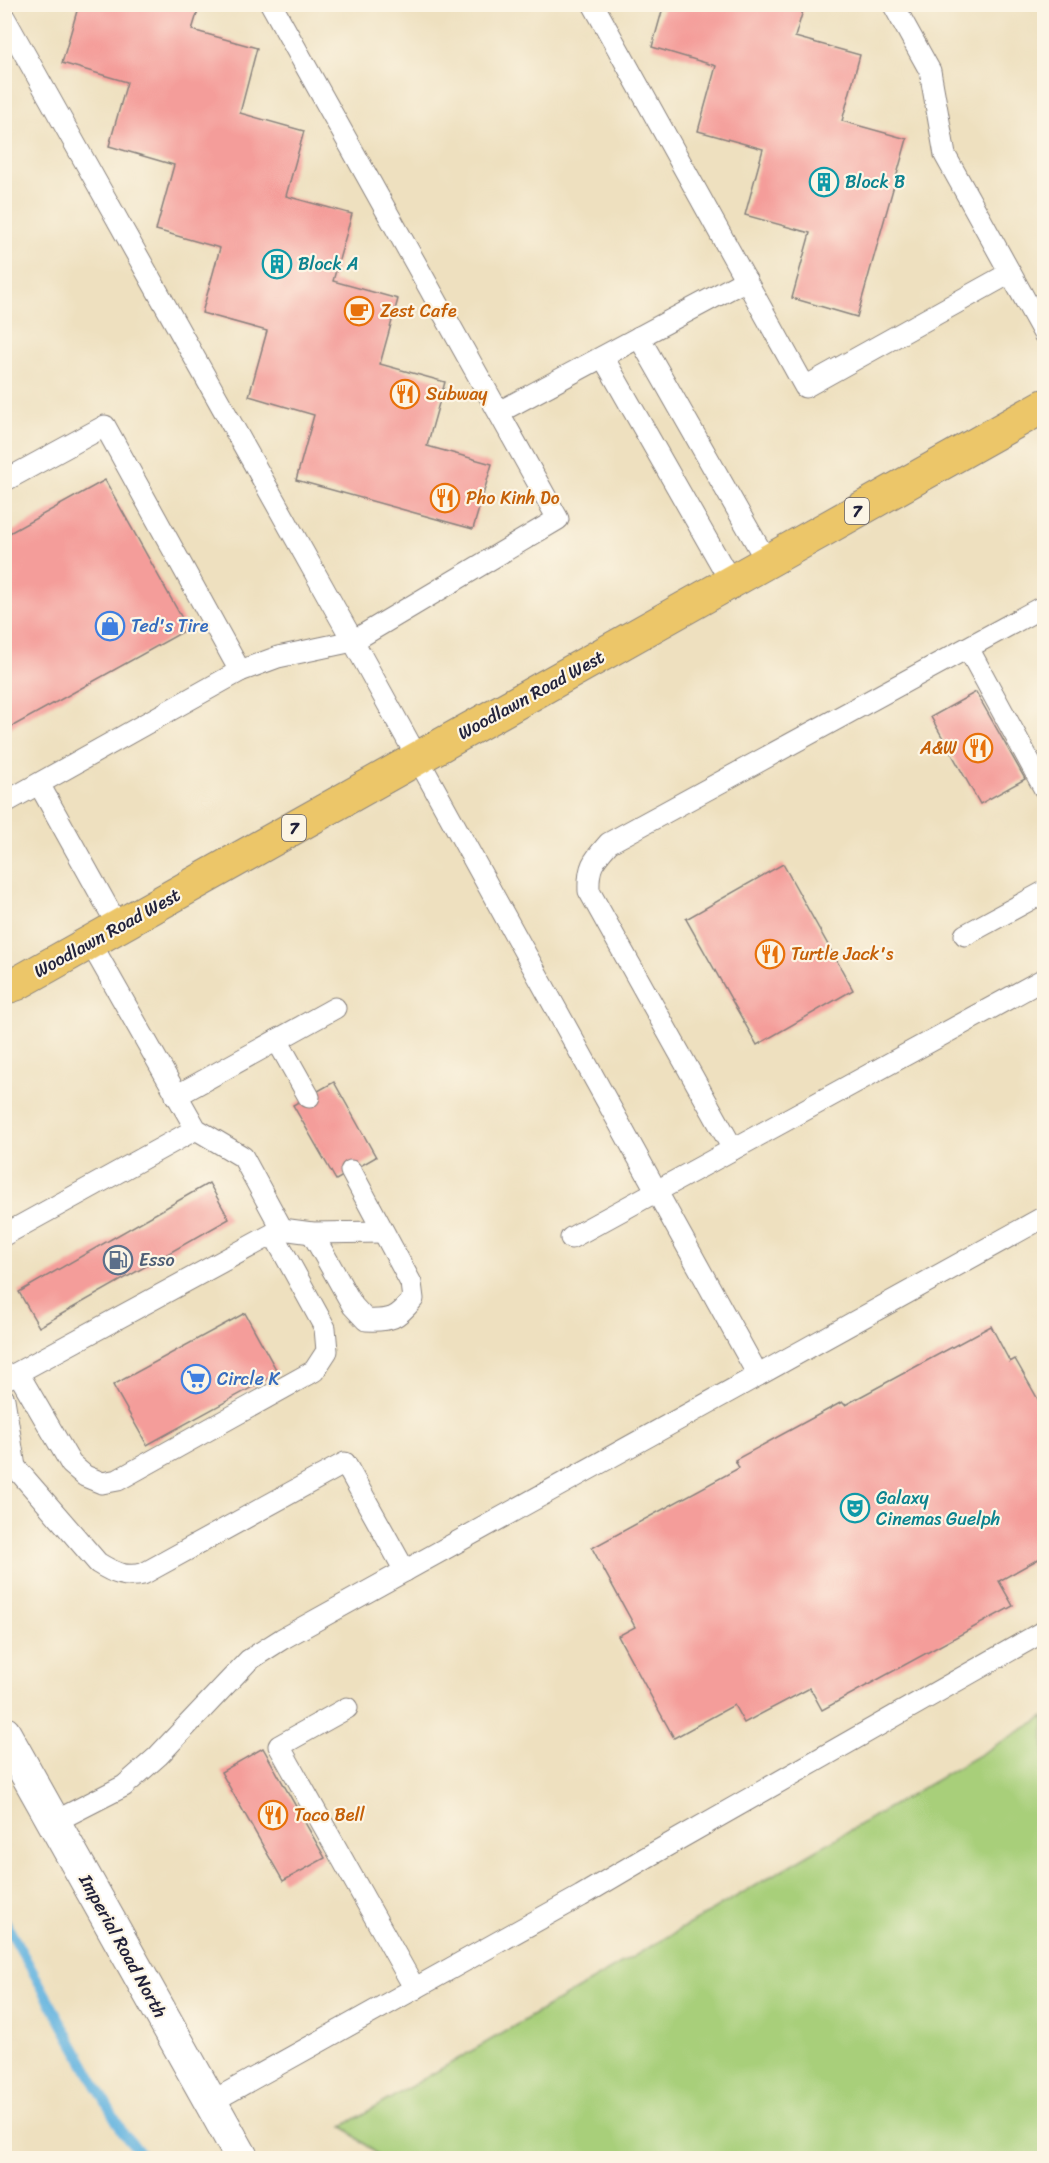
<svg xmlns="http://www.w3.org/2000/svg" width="1049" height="2163" font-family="Sriracha,sans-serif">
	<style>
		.green { fill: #a8cf7a; stroke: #65785a; stroke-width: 1.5 }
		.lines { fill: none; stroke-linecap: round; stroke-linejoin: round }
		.stream { stroke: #66b5e0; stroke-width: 10 }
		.building { fill: #f49d9a }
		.service-casing { stroke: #88817d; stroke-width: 23 }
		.minor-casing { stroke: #88817d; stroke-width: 35 }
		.primary-casing { stroke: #88817d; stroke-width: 35 }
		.service { stroke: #fff; stroke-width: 21 }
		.minor { stroke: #fff; stroke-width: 33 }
		.primary { stroke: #ecc669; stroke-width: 33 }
		.labels { text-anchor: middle; stroke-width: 4.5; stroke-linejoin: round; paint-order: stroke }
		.shield { fill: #fcf5e5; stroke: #63616e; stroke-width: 1.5 }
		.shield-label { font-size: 16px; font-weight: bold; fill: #22223b }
		.culture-label { font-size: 18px; fill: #0d838f; stroke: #fcf5e5; text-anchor: start }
		.food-label { font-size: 18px; fill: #c56008; stroke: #fcf5e5; text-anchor: start }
		.shop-label { font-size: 18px; fill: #366cbe; stroke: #fcf5e5; text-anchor: start }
		.street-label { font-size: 18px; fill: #22223b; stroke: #fcf5e5 }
		.service-label { font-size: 18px; fill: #4e5e75; stroke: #fcf5e5; text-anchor: start }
	</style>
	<rect width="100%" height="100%" fill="#fcf5e5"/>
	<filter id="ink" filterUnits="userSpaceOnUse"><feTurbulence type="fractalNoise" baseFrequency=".0167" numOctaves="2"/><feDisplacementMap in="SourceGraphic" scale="12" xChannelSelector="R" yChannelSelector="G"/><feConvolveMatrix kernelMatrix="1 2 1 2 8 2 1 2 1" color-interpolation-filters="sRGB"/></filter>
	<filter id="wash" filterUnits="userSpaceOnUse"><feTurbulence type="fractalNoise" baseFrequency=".008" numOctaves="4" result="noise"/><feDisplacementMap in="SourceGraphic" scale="24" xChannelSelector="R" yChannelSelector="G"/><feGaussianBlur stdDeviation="1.35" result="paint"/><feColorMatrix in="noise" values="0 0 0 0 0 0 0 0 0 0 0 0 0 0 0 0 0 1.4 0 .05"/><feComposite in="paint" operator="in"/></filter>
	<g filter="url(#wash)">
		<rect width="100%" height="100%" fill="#eee0bf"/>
		<polygon class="green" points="1044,1717 1044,2158 381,2158 343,2126"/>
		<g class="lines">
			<polyline class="stream" points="4,1920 123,2133 145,2158"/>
		</g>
		<g id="blocks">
			<g class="building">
				<polygon points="79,4 200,4 192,30 257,48 240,113 304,131 286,196 352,214 333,281 398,299 380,364 445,382 427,446 492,464 473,529 296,480 314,415 249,396 267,331 202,313 220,248 156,230 174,165 109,146 127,82 62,63"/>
				<polygon points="664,4 805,4 795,37 860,55 842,121 907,139 857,317 792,298 810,233 745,215 763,149 698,131 716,66 652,47"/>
				<polygon points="105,480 188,629 4,731 4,536"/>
				<polygon points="976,692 1025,779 980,804 931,717"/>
				<polygon points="783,864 853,990 757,1045 686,919"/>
				<polygon points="334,1082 376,1157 336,1180 293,1105"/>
				<polygon points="209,1183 229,1219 39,1327 19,1292"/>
				<polygon points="245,1313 278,1373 147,1445 113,1385"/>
				<polygon points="991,1326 1010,1362 1015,1359 1044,1410 1044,1556 999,1581 1013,1606 822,1710 810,1688 744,1723 734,1705 674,1738 618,1636 635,1627 592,1548 739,1468 735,1460 842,1402 845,1405"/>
				<polygon points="263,1748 325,1858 283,1881 221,1772"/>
			</g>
		</g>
	</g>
	<g filter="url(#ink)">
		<use href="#blocks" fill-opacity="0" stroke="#88817d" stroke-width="1.5"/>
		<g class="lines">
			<g class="service-casing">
				<g id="service">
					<polyline points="593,4 805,387 1010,273"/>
					<polyline points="893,4 930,71 945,155 1044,334"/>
					<polyline points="4,17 353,641 758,1375"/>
					<polyline points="639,337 767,562"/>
					<polyline points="603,357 731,582"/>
					<polyline points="499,412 746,280"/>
					<polyline points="4,481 105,426 240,671 4,803"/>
					<polyline points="968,648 1044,788"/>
					<polyline points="240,671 278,657 353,641 558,519 271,4"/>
					<polyline points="39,784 118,926"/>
					<polyline points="965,935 1044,892"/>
					<polyline points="90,942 196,1129 243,1157 282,1229"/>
					<polyline points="277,1040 309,1097"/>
					<polyline points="176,1096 335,1008"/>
					<path d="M733,1149L589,891C588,866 593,861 609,843L1044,606"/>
					<path d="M312,1233L353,1306L366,1320C391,1321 397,1319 413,1299L411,1283L351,1171"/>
					<polyline points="4,1235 196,1129"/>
					<polyline points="571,1238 1044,979"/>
					<polyline points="18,1373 71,1464 85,1476 102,1483 118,1480 314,1371 327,1351 325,1328 274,1235"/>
					<polyline points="4,1380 282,1229 312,1233 383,1232"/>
					<polyline points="4,1399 15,1467 4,1473"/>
					<path d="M15,1467L98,1563C114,1573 125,1578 143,1574L345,1463L405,1571"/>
					<polyline points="347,1708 279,1746 415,1989"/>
					<polyline points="54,1822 124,1786 158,1756 249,1660 282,1639 1044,1217"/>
					<polyline points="211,2102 581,1896 647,1857 1044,1631"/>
				</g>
			</g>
			<g class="minor-casing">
				<polyline id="minor" points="4,1733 242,2158"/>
			</g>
			<g class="primary-casing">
				<polyline id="primary" points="4,988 16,984 1044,406"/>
			</g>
			<use href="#service" class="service"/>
			<use href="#minor" class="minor"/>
			<use href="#primary" class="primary"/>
		</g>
	</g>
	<defs>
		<g id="building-ring" transform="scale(1.5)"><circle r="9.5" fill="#fcf5e5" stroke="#0f9aa8" stroke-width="1.5"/><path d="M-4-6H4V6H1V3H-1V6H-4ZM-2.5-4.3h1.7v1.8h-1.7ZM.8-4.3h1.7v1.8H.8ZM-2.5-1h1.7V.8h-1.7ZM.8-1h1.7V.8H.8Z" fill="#0f9aa8"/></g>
		<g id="cafe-ring" transform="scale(1.5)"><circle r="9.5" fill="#fcf5e5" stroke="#e8710a" stroke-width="1.5"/><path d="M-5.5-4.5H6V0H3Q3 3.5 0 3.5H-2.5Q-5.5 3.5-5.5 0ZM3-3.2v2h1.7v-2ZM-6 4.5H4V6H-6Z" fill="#e8710a"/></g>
		<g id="restaurant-ring" transform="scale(1.5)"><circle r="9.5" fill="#fcf5e5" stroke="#e8710a" stroke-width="1.5"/><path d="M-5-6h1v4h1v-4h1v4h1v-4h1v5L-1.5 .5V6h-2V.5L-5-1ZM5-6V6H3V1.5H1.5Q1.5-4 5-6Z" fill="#e8710a"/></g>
		<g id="shop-ring" transform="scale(1.5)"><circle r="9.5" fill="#fcf5e5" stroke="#3f7fe0" stroke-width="1.5"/><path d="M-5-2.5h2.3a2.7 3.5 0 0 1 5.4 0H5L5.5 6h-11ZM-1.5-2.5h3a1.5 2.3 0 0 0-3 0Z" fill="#3f7fe0"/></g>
		<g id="fuel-ring" transform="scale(1.5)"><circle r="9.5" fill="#fcf5e5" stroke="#5c6f8a" stroke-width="1.5"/><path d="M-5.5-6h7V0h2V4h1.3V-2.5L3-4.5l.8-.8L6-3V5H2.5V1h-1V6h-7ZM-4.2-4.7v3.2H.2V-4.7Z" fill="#5c6f8a"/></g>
		<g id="supermarket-ring" transform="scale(1.5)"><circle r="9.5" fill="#fcf5e5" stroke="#3f7fe0" stroke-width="1.5"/><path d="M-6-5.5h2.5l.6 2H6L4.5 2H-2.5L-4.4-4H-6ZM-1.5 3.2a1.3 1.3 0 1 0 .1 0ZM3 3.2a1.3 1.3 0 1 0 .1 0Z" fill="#3f7fe0"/></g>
		<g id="theatre-ring" transform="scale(1.5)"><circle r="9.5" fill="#fcf5e5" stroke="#0f9aa8" stroke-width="1.5"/><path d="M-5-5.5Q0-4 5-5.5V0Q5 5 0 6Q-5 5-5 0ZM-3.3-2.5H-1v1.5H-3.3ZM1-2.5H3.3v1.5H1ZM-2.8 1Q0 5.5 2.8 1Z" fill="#0f9aa8"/></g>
	</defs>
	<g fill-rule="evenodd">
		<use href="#building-ring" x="824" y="182"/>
		<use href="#building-ring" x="277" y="264"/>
		<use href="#cafe-ring" x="359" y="311"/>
		<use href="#restaurant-ring" x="405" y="394"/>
		<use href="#restaurant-ring" x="445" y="498"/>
		<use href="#shop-ring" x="110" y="626"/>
		<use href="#restaurant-ring" x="978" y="748"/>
		<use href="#restaurant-ring" x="770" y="954"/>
		<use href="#fuel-ring" x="118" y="1260"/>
		<use href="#supermarket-ring" x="196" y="1379"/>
		<use href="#theatre-ring" x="855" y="1508"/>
		<use href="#restaurant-ring" x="273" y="1815"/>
	</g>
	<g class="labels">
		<g class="shield">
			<rect x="845" y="498" width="24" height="26" rx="4.5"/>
			<rect x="282" y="815" width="24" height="26" rx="4.5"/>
		</g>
		<g class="shield-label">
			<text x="857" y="517">7</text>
			<text x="294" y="834">7</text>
		</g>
		<g class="culture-label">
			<text x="845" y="188">Block B</text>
			<text x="298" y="270">Block A</text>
			<text x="876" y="1504">Galaxy<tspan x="876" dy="21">Cinemas Guelph</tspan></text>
		</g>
		<g class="food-label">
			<text x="380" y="317">Zest Cafe</text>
			<text x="426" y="400">Subway</text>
			<text x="466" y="504">Pho Kinh Do</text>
			<text x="957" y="754" text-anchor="end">A&amp;W</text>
			<text x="791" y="960">Turtle Jack's</text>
			<text x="294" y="1821">Taco Bell</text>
		</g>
		<g class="shop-label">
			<text x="131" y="632">Ted's Tire</text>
			<text x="217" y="1385">Circle K</text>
		</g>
		<g class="street-label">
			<text transform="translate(531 695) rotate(-29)" y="6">Woodlawn Road West</text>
			<text transform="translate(107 933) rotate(-29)" y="6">Woodlawn Road West</text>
			<text transform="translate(123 1946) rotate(61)" y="6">Imperial Road North</text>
		</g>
		<g class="service-label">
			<text x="139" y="1266">Esso</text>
		</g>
	</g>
	<rect width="1049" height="2163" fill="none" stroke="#fcf5e5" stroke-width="24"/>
</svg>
